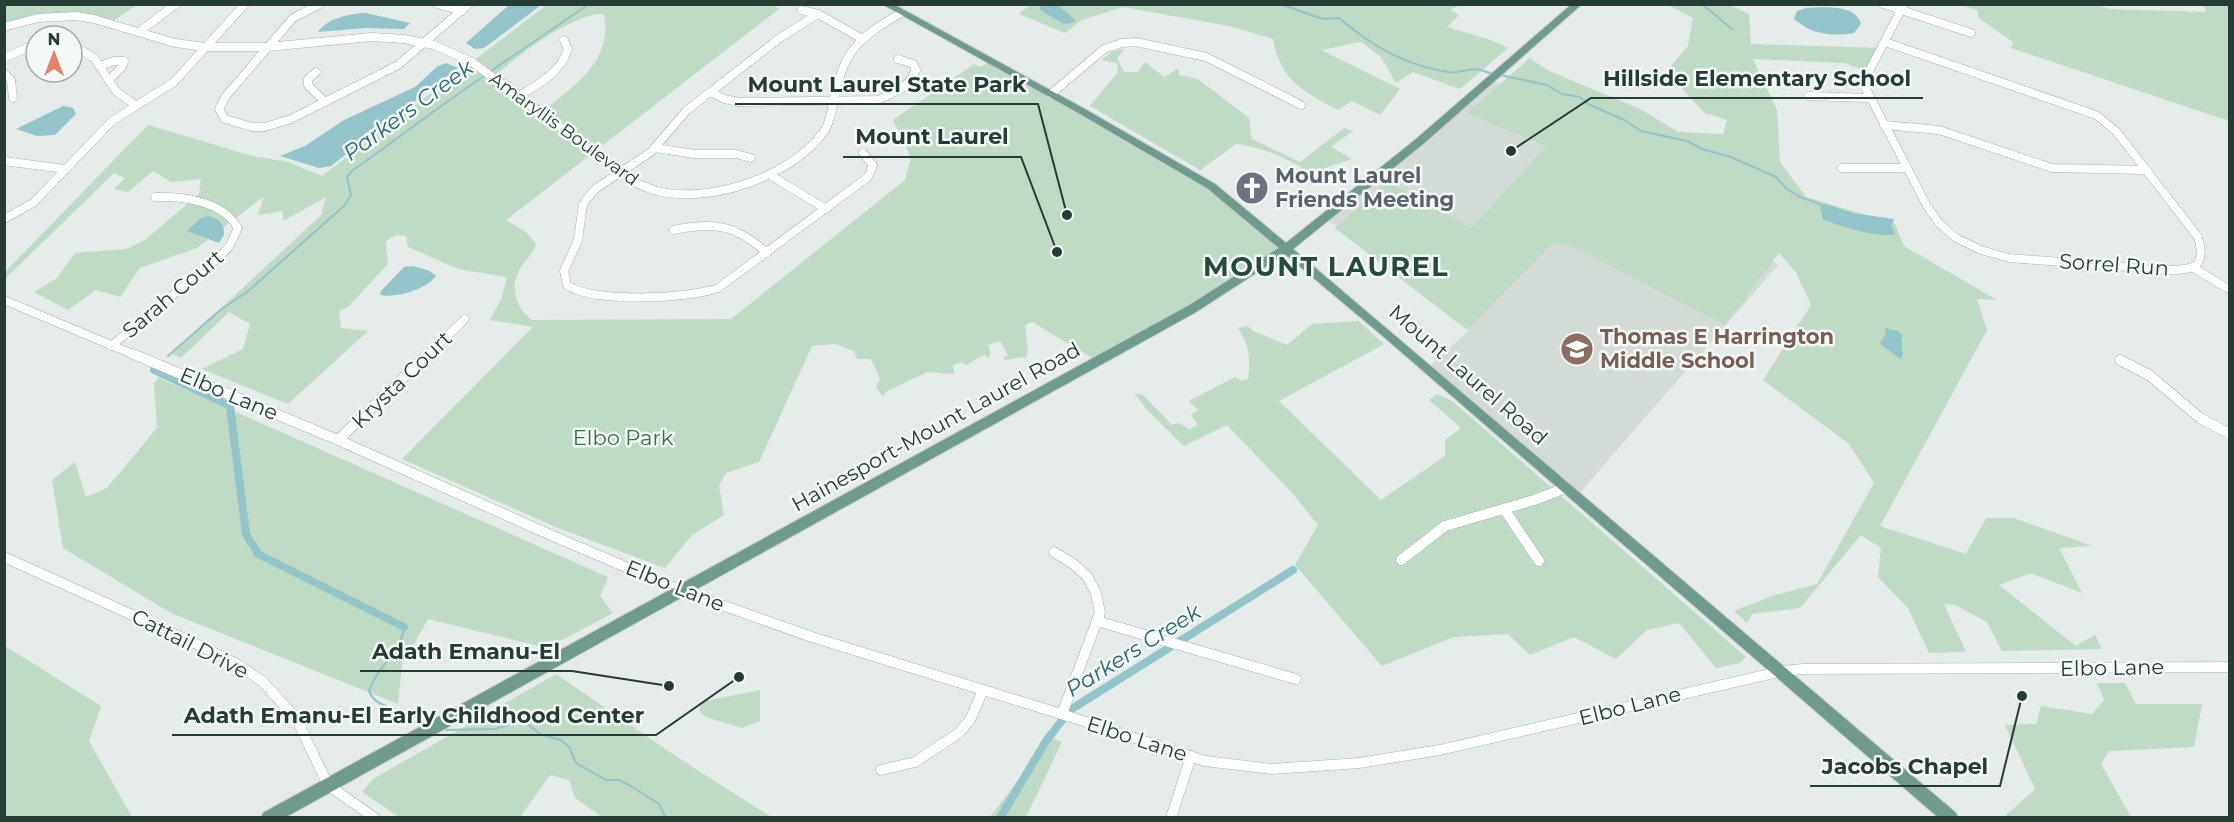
<svg xmlns="http://www.w3.org/2000/svg" width="2234" height="822" font-family="Montserrat,sans-serif">
	<style>
		.built { fill: #d2dbd6 }
		.green { fill: #bfdac5; fill-rule: evenodd }
		.water { fill: #93c4ca }
		.lines { fill: none; stroke-linecap: round; stroke-linejoin: round }
		.stream { stroke: #93c4ca; stroke-width: 2 }
		.canal { stroke: #93c4ca; stroke-width: 8 }
		.minor-far1-casing { stroke: #a7b3ae; stroke-width: 9 }
		.minor-casing { stroke: #a7b3ae; stroke-width: 11 }
		.major-casing { stroke: #c2c8c6; stroke-width: 2 }
		.minor-far1 { stroke: #fff; stroke-width: 8 }
		.minor { stroke: #fff; stroke-width: 10 }
		.major { fill: #6e9b8d; fill-rule: evenodd }
		.labels { text-anchor: middle; stroke-width: 5; stroke-linejoin: round; paint-order: stroke }
		.far-street-label { font-size: 18px; fill: #253b34; stroke: #f4f8f6 }
		.worship-label { font-size: 21px; font-weight: bold; fill: #5b616d; stroke: #f4f8f6; text-anchor: start }
		.street-label { font-size: 21px; fill: #253b34; stroke: #f4f8f6 }
		.education-label { font-size: 21px; font-weight: bold; fill: #785e54; stroke: #f4f8f6; text-anchor: start }
		.park-label { font-size: 21px; fill: #356d47; stroke: #f4f8f6 }
		.water-label { font-size: 22px; font-style: italic; fill: #27686f; stroke: #f4f8f6 }
		.district-label { font-size: 27px; font-weight: bold; letter-spacing: 1.5px; fill: #244a3f; stroke: #f4f8f6 }
		.leader { fill: none; stroke: #253b34; stroke-width: 2 }
		.callout-dot { fill: #253b34; stroke: #f4f8f6; stroke-width: 2 }
		.callout-label { font-size: 22px; text-anchor: middle; font-weight: bold; fill: #253b34; stroke: #f4f8f6; stroke-width: 5; stroke-linejoin: round; paint-order: stroke }
	</style>
	<rect width="100%" height="100%" fill="#e4ebe8"/>
	<polygon class="built" points="1490,81 1540,94 1629,168 1778,265 1577,496 1428,368 1469,330 1326,218"/>
	<g class="green">
		<path d="M548,4H772L779,9L506,220L526,232L536,244C530,258 527,258 520,269C509,286 516,309 532,320L731,319L905,180L911,158L893,120L974,64L980,67L989,62L1206,182L1288,249L1099,362L1032,322L1025,325L1028,351L1026,359L1022,357L1005,360L1003,358L1008,355L1000,341L988,345L990,352L989,358L984,355L966,365L961,362L953,365L954,374L928,372L887,391L883,397L876,387L880,379L871,359H857L854,351L835,344L812,346L759,462L726,473L719,485L724,515L692,535L665,568L558,528L402,459L533,327L490,320L502,297L507,277L458,269L408,247L406,236L396,235L386,241L388,264L348,307L339,311L341,328L368,331L288,404L202,369L243,349L250,324L229,312L181,358L172,354L321,215L326,197L283,221V211L258,215L264,196L197,248L140,268L120,297L96,290L68,310L34,292L56,279L75,253L126,249L145,240L199,194L201,179L171,182L153,171L128,192L114,189L125,178L114,173L5,279V272L148,125L249,155L288,162L322,176ZM596,14H604C613,60 577,83 546,109L498,73C526,50 560,23 596,14Z"/>
		<path d="M1031,4L1459,5L1450,10L1459,15L1447,27L1491,40L1508,48L1460,89L1413,72L1396,83L1381,57L1361,42L1321,50L1400,89L1380,115L1352,101L1338,110C1304,92 1280,80 1273,39L1229,26L1123,7L1082,20L1065,33L1019,14Z"/>
		<polygon points="5,5 137,5 114,20 97,16 5,24"/>
		<polygon points="1668,5 1729,5 1749,14 1751,44 1881,48 1867,72 1845,63 1753,59 1777,110 1780,162 1806,197 1895,224 1904,246 1997,300 1977,299 1987,330 1880,526 1966,554 1986,518 2014,518 2092,546 2059,548 2082,593 2031,573 1999,585 2076,646 2095,635 2102,649 2002,651 1987,622 1955,605 1944,604 1966,652 1929,653 1908,608 1878,577 1881,548 1861,535 1800,608 1752,614 1747,623 1734,611 1772,596 1817,584 1874,483 1849,444 1763,380 1811,305 1796,272 1779,253 1725,325 1569,244 1553,243 1467,330 1335,228 1388,181 1472,228 1546,146 1467,113 1530,58 1547,70 1640,109 1678,132 1723,134 1727,120 1705,113 1666,72 1688,46 1693,18"/>
		<polygon points="2097,5 2109,9 2206,12 2204,5 2229,5 2229,121 2011,48 2013,42 1979,18 1977,10 1960,5"/>
		<path d="M1125,49L1117,58L1124,72H1138L1145,62L1164,77L1179,68V75L1198,79L1249,118L1252,139L1300,162L1344,128L1353,131L1331,147L1352,159L1325,168L1328,183C1294,163 1276,150 1236,144L1200,170L1090,106L1118,72L1117,63L1101,60L1113,51Z"/>
		<path d="M1358,321L1384,344L1279,401L1381,500L1445,456V440L1461,428L1429,400L1437,394L1452,401L1746,657L1740,663L1716,668L1679,623L1647,630L1616,659L1574,637L1530,655L1508,634L1454,637L1382,666L1295,565L1318,525L1294,495L1227,425L1184,446L1148,411L1134,393L1143,395L1172,425L1179,423L1189,429L1198,425L1191,415L1198,410L1189,401L1235,377L1242,381L1248,379C1251,359 1249,345 1238,328L1248,326L1253,331L1287,345L1312,324Z"/>
		<polygon points="159,378 608,577 600,596 613,613 547,648 428,619 402,665 398,704 171,613 63,548 52,480 75,462 86,497 107,488 157,428 154,383"/>
		<polygon points="5,646 101,706 89,741 132,817 5,817"/>
		<polygon points="556,674 677,757 771,817 602,817 575,798 569,780 550,775 520,817 399,817 362,792 373,779"/>
		<polygon points="2097,683 2125,683 2136,704 2202,704 2194,747 2109,751 2101,764 2131,817 2004,817 2035,789 2005,725 2036,724 2041,706 2092,714 2104,700"/>
		<polygon points="760,690 760,721 742,728 706,717 700,712 700,702"/>
		<polygon points="1051,738 1062,742 1026,817 990,817"/>
	</g>
	<g class="water">
		<polygon points="1041,4 1058,5 1074,19 1075,22 1064,24 1040,10"/>
		<polygon points="509,5 541,5 484,48 475,49 466,43"/>
		<path d="M1806,8C1823,7 1856,4 1861,24L1854,33C1833,37 1810,34 1794,19L1797,11Z"/>
		<path d="M366,13L410,23L404,29L365,28L318,32C326,19 351,13 366,13Z"/>
		<polygon points="446,63 458,68 331,166 319,168 280,156 305,146 344,120 415,87 438,66"/>
		<polygon points="63,106 73,108 76,114 55,135 37,136 16,129"/>
		<path d="M1825,204L1853,213L1893,219L1894,221L1891,225L1895,234C1878,239 1840,225 1823,220L1820,208Z"/>
		<path d="M207,216C217,217 225,224 224,235L219,243L187,231L201,218Z"/>
		<path d="M413,266L430,271L436,276C425,290 397,298 380,295L381,291L404,267Z"/>
		<path d="M1885,328L1897,331L1903,335C1899,343 1905,351 1901,359L1881,345L1880,342L1886,334Z"/>
	</g>
	<g class="lines">
		<g class="stream">
			<path d="M1280,4L1323,19L1339,18C1372,46 1404,65 1448,72C1458,74 1466,69 1476,69C1482,70 1488,73 1494,74"/>
			<polyline points="1702,4 1732,29"/>
			<polyline points="491,71 589,4"/>
			<polyline points="1500,75 1547,85 1562,94 1580,97 1588,104 1624,120 1641,131 1687,141 1702,149 1731,157 1776,177 1787,189 1800,197 1825,206"/>
			<path d="M168,356L219,311L247,292L344,206L351,195L347,177L353,170C398,139 440,105 486,75"/>
			<path d="M404,627C402,652 376,667 369,691C375,705 384,704 396,710C404,714 411,720 418,724"/>
			<polyline points="480,716 504,717 525,722 540,734 561,740 569,747 576,763 606,780 619,780 631,786 659,804 666,818"/>
			<polyline points="446,730 495,729 521,721"/>
		</g>
		<g class="canal">
			<polyline points="154,370 230,406 246,534 258,554 404,627"/>
			<polyline points="1000,818 1046,741 1070,710 1293,570"/>
		</g>
		<g class="minor-far1-casing">
			<g id="minor-far1">
				<polyline points="320,4 293,18 226,96 219,109 225,119 252,127 265,127 291,119 398,65 469,4"/>
				<polyline points="437,4 462,11"/>
				<polyline points="1883,4 1971,33"/>
				<polyline points="801,10 818,14 861,38"/>
				<path d="M818,14L781,37L686,111L651,152L595,189L583,204L578,240L564,271L567,285C591,303 689,299 718,288L868,177L873,165L863,153"/>
				<path d="M4,27L38,18L76,16L94,19L175,43L205,47H268L371,37L404,39L434,45L472,62L636,183C643,186 650,189 657,191C710,204 790,177 823,133C831,122 832,107 835,94C845,48 862,36 901,13"/>
				<polyline points="139,32 176,4"/>
				<path d="M1885,42L2096,115L2116,131L2198,237C2207,268 2194,270 2166,270L2009,258L1981,250L1956,238L1938,222L1927,206L1864,85L1865,79L1904,4"/>
				<polyline points="72,45 94,58 116,91 135,105"/>
				<polyline points="4,58 36,44"/>
				<polyline points="100,66 114,61 124,61 122,67 109,80"/>
				<polyline points="316,72 308,79 308,85 325,102"/>
				<polyline points="4,73 11,80 13,98"/>
				<polyline points="711,92 724,99 740,102 878,100 901,89 910,80 916,70 913,64 898,59"/>
				<polyline points="1051,94 1104,49 1122,43 1136,42 1206,57 1301,105"/>
				<path d="M519,96C539,84 561,72 568,49L564,40"/>
				<polyline points="1809,96 1869,98"/>
				<polyline points="1884,125 1939,130 2052,168 2147,170"/>
				<polyline points="655,148 695,154 736,154 751,158"/>
				<polyline points="4,161 65,169"/>
				<polyline points="1842,168 1906,168"/>
				<polyline points="770,175 826,209"/>
				<polyline points="4,219 33,203 112,121 174,82 245,4"/>
				<path d="M673,230C714,222 735,224 767,253"/>
				<polyline points="2192,267 2230,290"/>
				<polyline points="4,300 137,356"/>
				<path d="M111,346L220,256L229,247L238,228C222,201 184,196 155,197"/>
				<polyline points="426,356 465,319"/>
			</g>
		</g>
		<g class="minor-casing">
			<g id="minor">
				<polyline points="133,354 338,440 553,536 682,591 812,637 1074,718 1205,761 1272,769 1359,763 1440,750 1783,671 1803,669 2230,667"/>
				<polyline points="2120,360 2149,375 2200,418 2230,434"/>
				<polyline points="338,440 428,354"/>
				<polyline points="1504,509 1539,561"/>
				<polyline points="1054,552 1072,563 1087,576 1096,593 1100,613 1062,714"/>
				<polyline points="4,557 203,647 240,666 262,681 296,718 328,785 375,818"/>
				<polyline points="1401,560 1445,526 1534,500 1566,488"/>
				<polyline points="1097,621 1296,679"/>
				<polyline points="881,770 915,762 959,733 970,720 983,690"/>
				<polyline points="1171,818 1191,756"/>
			</g>
		</g>
		<g class="major-casing">
			<polygon id="major" points="882,4 893,4 1081,107 1215,184 1286,243 1415,140 1572,4 1582,4 1423,144 1293,249 1956,813 1958,818 1939,818 1384,337 1285,254 1196,312 284,818 261,818 263,813 1188,306 1279,248 1207,188 1075,111"/>
		</g>
		<use href="#minor-far1" class="minor-far1"/>
		<use href="#minor" class="minor"/>
		<use href="#major" class="major"/>
	</g>
	<defs>
		<g id="church-disc" transform="scale(1.725)"><circle r="9.5" fill="#6b7280" stroke="#f4f8f6"/><path d="M-1.2-6h2.4v3.5h3.3v2.4h-3.3V6h-2.4V-.1h-3.3v-2.4h3.3Z" fill="#fff"/></g>
		<g id="school-disc" transform="scale(1.725)"><circle r="9.5" fill="#8d6e63" stroke="#f4f8f6"/><path d="M0-5L7-2L0 1L-7-2ZM-4 1L0 2.5L4 1V4Q0 6-4 4Z" fill="#fff"/></g>
	</defs>
	<g fill-rule="evenodd">
		<use href="#church-disc" x="1252" y="188"/>
		<use href="#school-disc" x="1577" y="349"/>
	</g>
	<g class="labels">
		<g class="far-street-label">
			<text transform="translate(564 129) rotate(36)" y="6">Amaryllis Boulevard</text>
		</g>
		<g class="worship-label">
			<text x="1275" y="183">Mount Laurel<tspan x="1275" dy="24">Friends Meeting</tspan></text>
		</g>
		<g class="street-label">
			<text transform="translate(2114 265) rotate(4)" y="7">Sorrel Run</text>
			<text transform="translate(173 294) rotate(-40)" y="7">Sarah Court</text>
			<text transform="translate(1468 375) rotate(41)" y="7">Mount Laurel Road</text>
			<text transform="translate(402 380) rotate(-44)" y="7">Krysta Court</text>
			<text transform="translate(229 394) rotate(23)" y="7">Elbo Lane</text>
			<text transform="translate(936 427) rotate(-29)" y="7">Hainesport-Mount Laurel Road</text>
			<text transform="translate(675 586) rotate(22)" y="7">Elbo Lane</text>
			<text transform="translate(190 644) rotate(27)" y="7">Cattail Drive</text>
			<text transform="translate(2112 668) rotate(-1)" y="7">Elbo Lane</text>
			<text transform="translate(1630 706) rotate(-14)" y="7">Elbo Lane</text>
			<text transform="translate(1137 739) rotate(18)" y="7">Elbo Lane</text>
		</g>
		<g class="education-label">
			<text x="1600" y="344">Thomas E Harrington<tspan x="1600" dy="24">Middle School</tspan></text>
		</g>
		<g class="park-label">
			<text x="623" y="445">Elbo Park</text>
		</g>
		<g class="water-label">
			<text transform="translate(408 110) rotate(-36)" y="8">Parkers Creek</text>
			<text transform="translate(1133 650) rotate(-32)" y="8">Parkers Creek</text>
		</g>
		<g class="district-label">
			<text x="1326" y="276">MOUNT LAUREL</text>
		</g>
	</g>
	<path class="leader" d="M1511 151L1591 98H1923M1067 215L1038 104H735M1057 252L1021 157H843M669 686L572 671H360M739 677L656 735H172M2022 696L2000 786H1810"/>
	<g class="callout-dot">
		<circle cx="1511" cy="151" r="6"/>
		<circle cx="1067" cy="215" r="6"/>
		<circle cx="1057" cy="252" r="6"/>
		<circle cx="669" cy="686" r="6"/>
		<circle cx="739" cy="677" r="6"/>
		<circle cx="2022" cy="696" r="6"/>
	</g>
	<g class="callout-label">
		<text x="1757" y="86">Hillside Elementary School</text>
		<text x="887" y="92">Mount Laurel State Park</text>
		<text x="932" y="144">Mount Laurel</text>
		<text x="466" y="659">Adath Emanu-El</text>
		<text x="414" y="723">Adath Emanu-El Early Childhood Center</text>
		<text x="1905" y="774">Jacobs Chapel</text>
	</g>
	<rect width="2234" height="822" fill="none" stroke="#253b34" stroke-width="12"/>
	<g transform="translate(54 54)"><circle r="28" fill="#f4f8f6" stroke="#a1aca8" stroke-width="1.5"/>
	<path d="M0-4.5L10 22L0 15L-10 22Z" fill="#e1826c"/>
	<text y="-9" font-size="16" font-weight="bold" text-anchor="middle" fill="#253b34">N</text>
	</g>
</svg>
